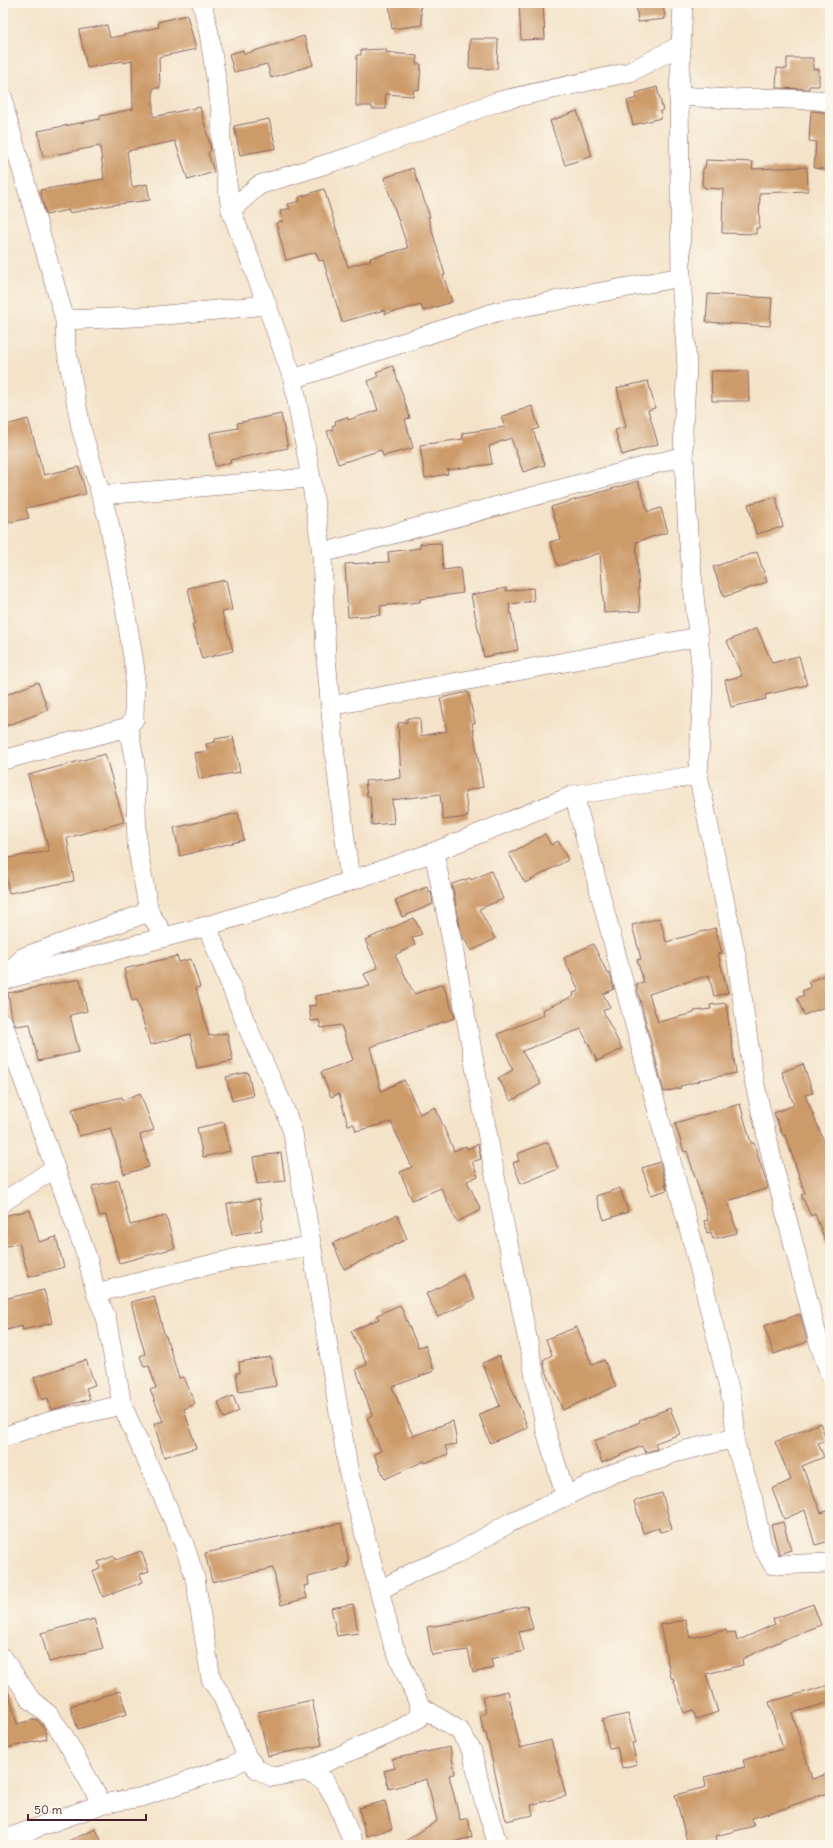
<svg xmlns="http://www.w3.org/2000/svg" width="833" height="1848" font-family="Delius,sans-serif">
	<style>
		.building { fill: #cd9b6a }
		.lines { fill: none; stroke-linecap: round; stroke-linejoin: round }
		.street-casing { stroke: #866462; stroke-width: 20 }
		.street { stroke: #fff; stroke-width: 19 }
	</style>
	<rect width="100%" height="100%" fill="#fbf7ec"/>
	<filter id="ink" filterUnits="userSpaceOnUse"><feTurbulence type="fractalNoise" baseFrequency=".025" numOctaves="2"/><feDisplacementMap in="SourceGraphic" scale="8" xChannelSelector="R" yChannelSelector="G"/><feConvolveMatrix kernelMatrix="1 2 1 2 8 2 1 2 1" color-interpolation-filters="sRGB"/></filter>
	<filter id="wash" filterUnits="userSpaceOnUse"><feTurbulence type="fractalNoise" baseFrequency=".012" numOctaves="4" result="noise"/><feDisplacementMap in="SourceGraphic" scale="16" xChannelSelector="R" yChannelSelector="G"/><feGaussianBlur stdDeviation="0.9" result="paint"/><feColorMatrix in="noise" values="0 0 0 0 0 0 0 0 0 0 0 0 0 0 0 0 0 1.4 0 .05"/><feComposite in="paint" operator="in"/></filter>
	<g filter="url(#wash)">
		<rect width="100%" height="100%" fill="#f4e3c9"/>
		<g id="blocks">
			<g class="building">
				<polygon points="389,3 420,3 422,25 392,29"/>
				<polygon points="519,3 543,3 545,39 521,40"/>
				<polygon points="636,3 663,3 665,19 638,22"/>
				<polygon points="187,15 196,49 159,57 160,88 153,88 153,117 200,107 210,145 211,151 208,153 214,172 188,180 175,141 127,151 132,187 147,184 150,200 111,205 69,213 68,210 46,215 40,190 104,179 100,146 43,157 38,131 100,119 100,116 133,109 132,61 124,63 123,61 87,68 79,30 107,25 110,38 159,27 158,22"/>
				<polygon points="304,36 313,65 271,78 267,64 234,72 229,54 243,50 244,54"/>
				<polygon points="470,39 498,39 497,69 469,68"/>
				<polygon points="386,49 386,52 417,56 416,64 421,64 419,90 414,89 413,96 385,94 386,109 372,109 372,106 356,106 357,55 361,55 361,50"/>
				<polygon points="787,58 813,58 813,69 819,69 819,86 809,86 809,89 776,88 777,68 787,69"/>
				<polygon points="657,87 663,111 660,111 661,118 633,125 627,101 637,98 636,93"/>
				<polygon points="577,111 592,156 565,165 550,121"/>
				<polygon points="811,111 830,113 830,170 814,168 816,142 809,141"/>
				<polygon points="269,119 276,148 240,155 234,126"/>
				<polygon points="706,160 753,162 752,169 807,167 808,191 760,193 759,228 756,228 756,234 722,233 723,189 705,188 702,184 703,168 705,168"/>
				<polygon points="413,168 430,217 428,217 445,275 443,275 452,302 423,311 421,305 385,314 384,310 342,322 323,260 319,261 316,252 286,260 276,223 283,221 280,211 290,208 288,204 300,201 299,197 324,189 348,267 371,260 370,258 408,248 384,178"/>
				<polygon points="708,294 772,298 770,326 706,322"/>
				<polygon points="393,366 410,418 405,419 413,448 383,456 381,450 338,464 327,431 333,430 332,426 336,424 335,421 347,417 348,420 378,410 368,381 378,377 376,372"/>
				<polygon points="711,371 748,371 749,401 712,401"/>
				<polygon points="648,381 655,408 648,410 658,444 622,455 615,430 626,427 617,388"/>
				<polygon points="532,406 539,428 533,430 545,465 523,472 511,438 489,446 492,464 447,470 448,474 425,478 420,445 463,439 462,433 505,427 501,417"/>
				<polygon points="281,414 288,448 230,460 231,463 215,466 210,433 238,428 237,423"/>
				<polygon points="28,419 44,475 79,467 86,494 26,508 29,518 3,524 3,426"/>
				<polygon points="638,481 648,512 661,508 668,532 636,542 640,611 604,613 600,553 558,566 550,542 561,539 551,507"/>
				<polygon points="776,497 783,527 756,534 748,504"/>
				<polygon points="441,543 443,570 460,568 463,593 420,599 420,602 380,606 381,615 348,617 345,564 389,562 388,552 420,548 420,544"/>
				<polygon points="757,552 767,582 724,597 713,567"/>
				<polygon points="226,580 232,610 222,612 233,651 202,659 192,624 195,623 188,588"/>
				<polygon points="506,588 506,591 533,588 534,601 509,604 518,650 484,657 471,595"/>
				<polygon points="757,628 772,663 799,656 807,685 765,695 766,699 731,707 725,680 742,676 727,641"/>
				<polygon points="38,682 48,710 3,727 3,696"/>
				<polygon points="468,692 475,723 472,723 483,787 465,791 468,817 443,820 440,794 392,800 394,823 372,825 370,796 367,796 365,781 401,778 398,723 407,722 407,718 420,718 421,736 447,731 440,698"/>
				<polygon points="233,736 240,772 199,779 194,753 208,751 206,744 215,742 215,739"/>
				<polygon points="105,754 124,822 67,838 74,881 9,893 3,859 49,851 28,775"/>
				<polygon points="238,813 244,840 180,856 174,828"/>
				<polygon points="545,834 551,845 558,841 568,860 525,883 509,854"/>
				<polygon points="491,871 503,899 479,909 495,939 471,951 461,933 452,884 470,878 471,880"/>
				<polygon points="427,887 429,892 431,891 433,904 402,917 395,900"/>
				<polygon points="414,918 422,934 412,938 415,945 395,955 414,994 443,984 455,1018 370,1047 381,1091 404,1080 420,1114 435,1107 454,1151 466,1146 467,1149 478,1144 481,1159 472,1162 478,1176 467,1181 481,1210 457,1222 441,1188 412,1200 400,1172 412,1167 391,1122 356,1131 354,1124 348,1125 339,1094 331,1097 321,1072 353,1060 341,1025 321,1028 319,1020 311,1021 309,1006 316,1005 315,996 370,986 364,974 378,968 365,940"/>
				<polygon points="660,918 666,942 715,928 722,953 718,954 728,993 714,996 709,975 649,994 658,1022 694,1013 694,1011 711,1009 710,1005 726,1003 736,1073 699,1080 700,1081 680,1086 681,1088 664,1092 636,984 644,983 637,960 641,959 632,925"/>
				<polygon points="593,944 608,974 610,973 614,989 603,994 610,1007 603,1011 622,1049 597,1061 581,1029 522,1051 541,1084 511,1101 498,1078 513,1070 498,1034 544,1015 542,1010 574,996 573,993 579,991 564,958"/>
				<polygon points="177,956 179,962 191,959 200,987 196,988 209,1036 227,1033 233,1061 197,1068 190,1034 150,1045 137,1000 132,1001 124,969"/>
				<polygon points="830,973 830,1005 804,1015 797,998 804,995 802,991 811,987 808,982"/>
				<polygon points="80,979 87,1011 70,1015 79,1052 38,1061 30,1024 16,1026 12,1018 8,993"/>
				<polygon points="803,1064 813,1093 805,1095 830,1156 829,1250 815,1214 811,1216 801,1195 805,1193 785,1135 783,1136 774,1113 794,1105 782,1072"/>
				<polygon points="248,1072 253,1096 232,1101 226,1077"/>
				<polygon points="140,1093 154,1130 140,1135 149,1167 124,1174 111,1128 79,1136 72,1109 122,1097 123,1100"/>
				<polygon points="740,1104 751,1143 754,1143 768,1188 728,1201 737,1233 713,1239 711,1232 707,1233 704,1221 708,1220 706,1212 687,1151 684,1152 675,1123"/>
				<polygon points="224,1122 230,1151 203,1157 197,1128"/>
				<polygon points="548,1142 558,1169 521,1184 513,1163 519,1161 517,1154"/>
				<polygon points="281,1153 285,1181 257,1184 253,1157"/>
				<polygon points="660,1162 667,1190 651,1195 642,1168"/>
				<polygon points="119,1180 130,1225 166,1216 175,1248 119,1263 106,1215 99,1216 92,1186"/>
				<polygon points="620,1188 628,1212 604,1220 596,1196"/>
				<polygon points="259,1199 263,1220 260,1220 262,1230 232,1235 227,1204"/>
				<polygon points="30,1210 39,1242 56,1237 64,1267 29,1277 19,1243 3,1247 3,1216"/>
				<polygon points="397,1215 407,1239 344,1269 333,1243"/>
				<polygon points="463,1275 475,1299 438,1317 426,1294"/>
				<polygon points="44,1290 52,1323 23,1330 22,1326 3,1331 3,1299"/>
				<polygon points="154,1296 165,1337 166,1336 179,1378 184,1377 195,1404 184,1409 196,1448 164,1457 154,1424 163,1421 150,1390 156,1388 149,1366 144,1367 140,1356 145,1354 131,1302"/>
				<polygon points="400,1305 418,1347 425,1345 434,1371 392,1387 413,1436 453,1421 457,1444 445,1446 448,1454 425,1463 424,1461 385,1479 374,1454 381,1451 367,1418 372,1415 356,1369 367,1365 351,1331 379,1319 377,1315"/>
				<polygon points="800,1314 807,1342 774,1354 764,1326"/>
				<polygon points="577,1327 592,1365 604,1360 616,1386 563,1410 545,1369 543,1360 552,1355 546,1339"/>
				<polygon points="499,1356 528,1428 490,1443 479,1414 500,1406 482,1363"/>
				<polygon points="271,1357 276,1386 239,1392 236,1373 240,1373 239,1362"/>
				<polygon points="86,1360 95,1385 86,1388 90,1399 51,1410 48,1398 42,1400 34,1377"/>
				<polygon points="233,1396 239,1411 224,1418 218,1402"/>
				<polygon points="670,1408 680,1434 655,1443 657,1449 645,1452 642,1446 602,1463 594,1441 640,1422 639,1420"/>
				<polygon points="820,1423 827,1440 818,1443 824,1457 802,1466 821,1513 830,1510 830,1541 815,1545 805,1510 784,1519 772,1489 791,1480 775,1442"/>
				<polygon points="662,1493 672,1529 660,1532 659,1528 643,1533 634,1501"/>
				<polygon points="783,1522 791,1550 779,1554 771,1525"/>
				<polygon points="341,1523 349,1563 347,1563 348,1567 308,1577 309,1585 304,1586 307,1598 281,1605 273,1568 212,1582 205,1553"/>
				<polygon points="141,1551 149,1571 140,1574 143,1582 103,1597 93,1571 100,1568 98,1562 114,1556 116,1560"/>
				<polygon points="353,1604 358,1633 337,1636 331,1608"/>
				<polygon points="813,1604 821,1625 785,1639 742,1659 743,1665 706,1674 718,1712 696,1719 693,1710 684,1713 673,1678 671,1678 660,1625 686,1620 690,1638 726,1630 727,1633 735,1632 737,1641 775,1624 773,1619"/>
				<polygon points="527,1605 533,1629 519,1632 524,1651 491,1659 493,1668 473,1673 468,1650 432,1655 427,1627 459,1622"/>
				<polygon points="94,1619 103,1648 49,1662 41,1633"/>
				<polygon points="830,1685 830,1702 792,1713 812,1779 830,1773 830,1792 790,1806 790,1807 752,1818 754,1826 716,1836 717,1841 701,1845 688,1845 675,1795 706,1787 704,1777 745,1767 743,1760 783,1749 769,1702"/>
				<polygon points="3,1686 7,1686 17,1724 36,1719 44,1727 47,1739 3,1749"/>
				<polygon points="120,1691 127,1714 78,1729 70,1706"/>
				<polygon points="508,1691 520,1748 551,1740 566,1796 531,1805 533,1815 506,1821 486,1733 484,1733 480,1715 486,1713 482,1697"/>
				<polygon points="312,1700 322,1745 268,1756 258,1712"/>
				<polygon points="628,1714 636,1743 632,1743 637,1764 622,1768 617,1747 609,1748 602,1720"/>
				<polygon points="450,1747 455,1774 449,1775 460,1820 468,1818 472,1837 441,1845 399,1845 437,1821 427,1779 389,1789 384,1771 395,1768 392,1759"/>
				<polygon points="385,1801 392,1829 366,1836 359,1808"/>
				<polygon points="96,1829 103,1845 59,1845"/>
			</g>
		</g>
	</g>
	<g filter="url(#ink)">
		<use href="#blocks" fill-opacity="0" stroke="#866462" stroke-width="1"/>
		<g class="lines">
			<g class="street-casing">
				<g id="street">
					<polyline points="202,3 209,33 221,111 221,142 231,210 259,283 293,379 311,478 322,553 326,657 335,756 350,881"/>
					<polyline points="679,96 683,3"/>
					<polyline points="3,98 5,111 65,320"/>
					<polyline points="830,102 817,100 754,98 732,99 679,96 681,277 687,367 683,430 684,456 688,534 703,686 698,775 737,960 753,1076 773,1164 819,1343 830,1374"/>
					<polyline points="231,210 259,185 352,156 499,101 630,72 681,45"/>
					<polyline points="293,379 496,312 681,277"/>
					<polyline points="101,495 311,478"/>
					<polyline points="322,553 684,456"/>
					<polyline points="330,706 698,637"/>
					<polyline points="3,760 128,727"/>
					<polyline points="574,795 702,1278 732,1401 735,1426 735,1444 752,1496 762,1545 773,1565 830,1563"/>
					<polyline points="434,852 453,947 500,1203 546,1431 566,1497"/>
					<polyline points="207,926 247,1026 285,1110 293,1133 349,1474 393,1644 420,1706 460,1731 472,1751 481,1791 498,1845"/>
					<polyline points="165,937 149,912 137,845 135,763 128,727 134,719 135,670 124,602 109,522 81,428 66,347 65,320 156,316 267,305"/>
					<polyline points="16,976 16,965 24,957 149,912"/>
					<polyline points="3,980 207,926 321,891 434,852 574,795 698,775"/>
					<polyline points="3,1023 87,1257 96,1293"/>
					<polyline points="3,1202 55,1168"/>
					<polyline points="122,1405 184,1544 195,1578 211,1679 223,1698 247,1757"/>
					<polyline points="3,1437 51,1421 122,1405 106,1317 96,1293 241,1257 311,1246"/>
					<polyline points="380,1590 415,1571 455,1555 509,1523 614,1473 661,1459 670,1454 727,1440 735,1444"/>
					<polyline points="3,1658 31,1700 48,1714 62,1733 102,1804"/>
					<polyline points="306,1771 325,1781 336,1800 354,1845"/>
					<polyline points="3,1840 102,1804 142,1797 232,1766 247,1757 257,1769 272,1777 306,1771 400,1729 419,1718 420,1706"/>
				</g>
			</g>
			<use href="#street" class="street"/>
		</g>
	</g>
	<rect width="833" height="1848" fill="none" stroke="#fbf7ec" stroke-width="16"/>
	<path d="M28 1814v6h118v-6" fill="none" stroke="#4a1f2b" stroke-width="2"/>
	<text x="34" y="1814" font-size="12" fill="#4a1f2b" stroke="#fbf7ec" stroke-width="3" paint-order="stroke">50 m</text>
</svg>
